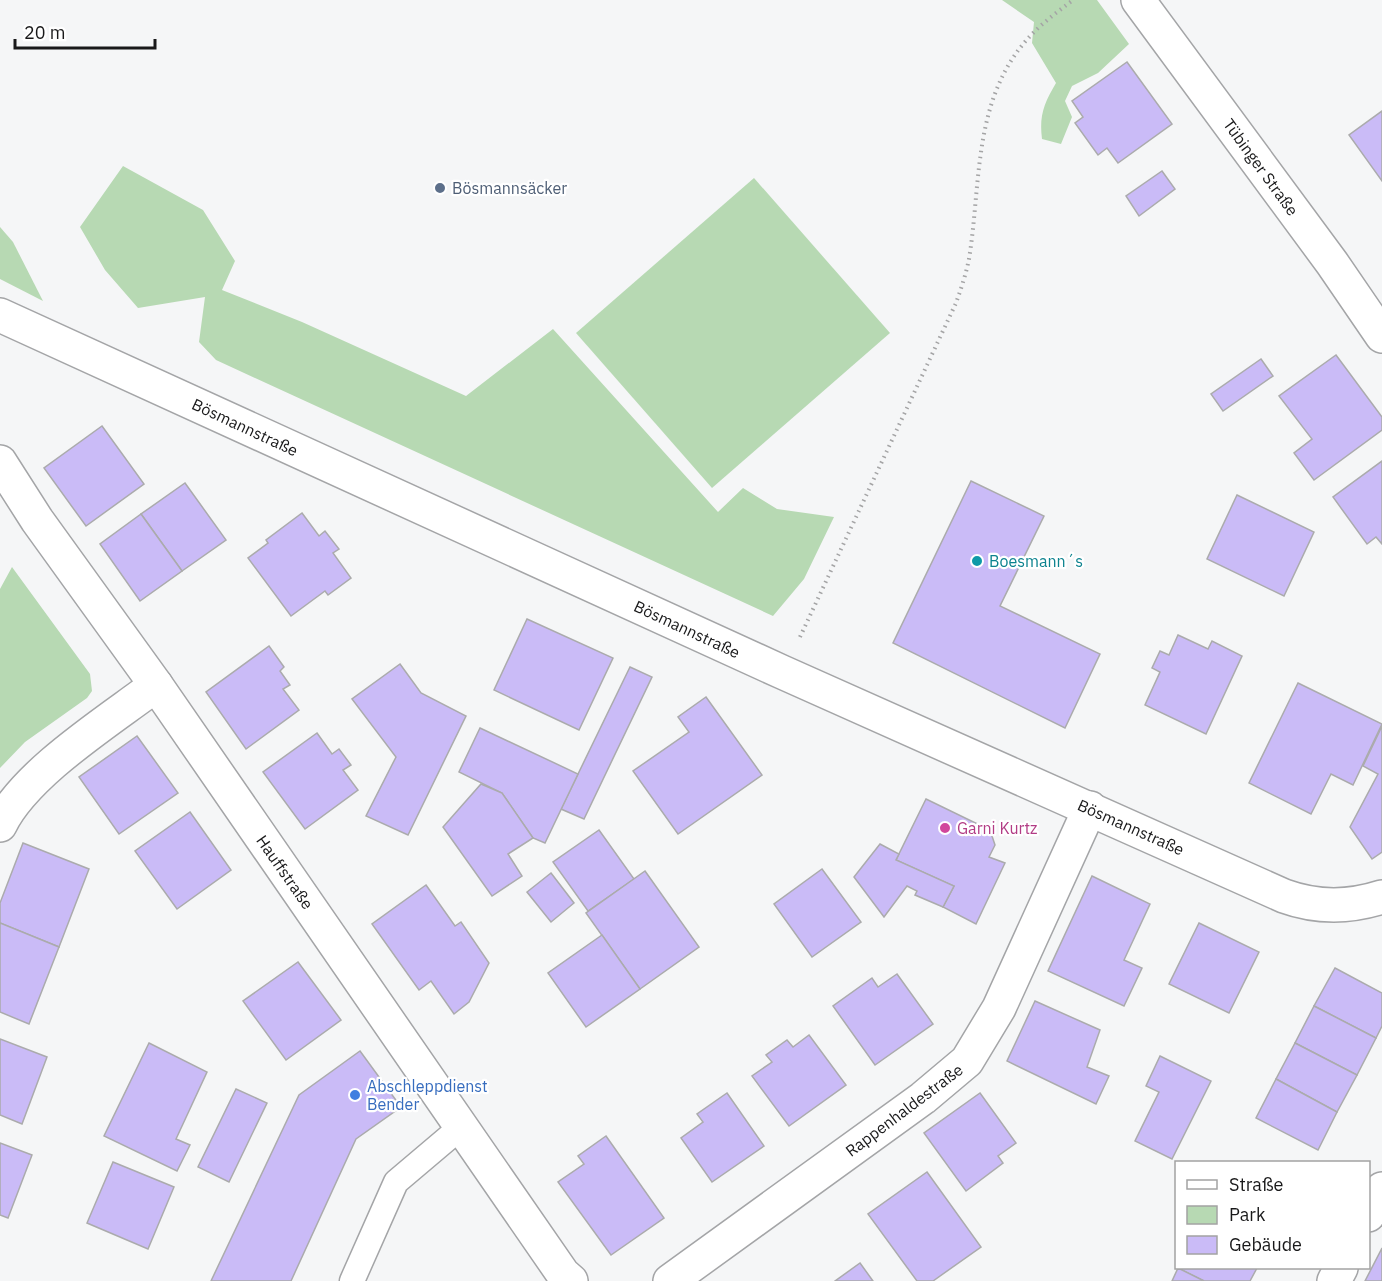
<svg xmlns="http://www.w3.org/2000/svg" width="1382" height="1281" font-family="'IBM Plex Sans',sans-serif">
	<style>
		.green { fill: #b7d9b3 }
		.building { fill: #cabbf7; stroke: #ababac; stroke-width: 1.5 }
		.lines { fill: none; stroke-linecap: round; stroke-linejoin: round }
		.lane-casing { stroke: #a4a5a7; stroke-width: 27 }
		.street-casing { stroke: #a4a5a7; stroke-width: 36 }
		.secondary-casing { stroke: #a4a5a7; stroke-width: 36 }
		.path { stroke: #a4a4a5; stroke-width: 4; stroke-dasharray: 1.5 4.5; stroke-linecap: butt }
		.lane { stroke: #fff; stroke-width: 24 }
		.street { stroke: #fff; stroke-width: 33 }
		.secondary { stroke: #fff; stroke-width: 33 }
		.service-dot { fill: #5c6f8a; stroke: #fff; stroke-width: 2 }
		.culture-dot { fill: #0f9aa8; stroke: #fff; stroke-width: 2 }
		.hotel-dot { fill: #d1479c; stroke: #fff; stroke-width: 2 }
		.shop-dot { fill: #3f7fe0; stroke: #fff; stroke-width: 2 }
		.labels { text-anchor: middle; stroke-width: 4.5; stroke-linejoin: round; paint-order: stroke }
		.street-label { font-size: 16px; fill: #19191a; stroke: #fff }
		.service-label { font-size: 16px; fill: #4e5e75; stroke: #fff; text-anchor: start }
		.culture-label { font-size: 16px; fill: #0d838f; stroke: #fff; text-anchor: start }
		.hotel-label { font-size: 16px; fill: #b23c85; stroke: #fff; text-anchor: start }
		.shop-label { font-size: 16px; fill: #366cbe; stroke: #fff; text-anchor: start }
	</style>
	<rect width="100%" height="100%" fill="#f5f6f7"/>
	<g class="green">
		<path d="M1002,0H1097L1129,44L1098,73L1072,86L1065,101L1072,117L1061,144L1042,139C1039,116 1044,103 1056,83L1032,43L1034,22Z"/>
		<polygon points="123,166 203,210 235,261 222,290 302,322 466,396 553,329 718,512 743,488 777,509 834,517 804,579 773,616 216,360 199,342 205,297 138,308 105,270 80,227"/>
		<polygon points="754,178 890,333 712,488 576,333"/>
		<polygon points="0,227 13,242 43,301 0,279"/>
		<polygon points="12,567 90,674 92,691 87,698 25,742 0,768 0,589"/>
	</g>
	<g class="building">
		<polygon points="1127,62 1172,124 1118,163 1107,148 1098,155 1075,123 1083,117 1072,101"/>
		<polygon points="1382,111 1382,181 1349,135"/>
		<polygon points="1162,171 1175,189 1139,216 1126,196"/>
		<polygon points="1336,355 1382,417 1382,430 1314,480 1294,453 1312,439 1279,396"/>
		<polygon points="1261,359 1273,376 1223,411 1211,394"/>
		<polygon points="102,426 144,484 86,526 44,468"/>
		<polygon points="1382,461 1382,544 1376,537 1367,544 1333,497"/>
		<polygon points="971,481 1044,516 1000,606 1100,654 1065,728 893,643"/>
		<polygon points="185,483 226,540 182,571 141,514"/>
		<polygon points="1237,495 1314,532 1284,596 1207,559"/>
		<polygon points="302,513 319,536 325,531 339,549 333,553 351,578 328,595 325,591 291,616 248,558 268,543 266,540"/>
		<polygon points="141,514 182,571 140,601 100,544"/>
		<polygon points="527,619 613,658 579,730 494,690"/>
		<polygon points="1178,635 1208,649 1212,641 1242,656 1206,734 1145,705 1160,672 1152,668 1160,651 1169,655"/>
		<polygon points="269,646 284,667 280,671 290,685 283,689 299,710 246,749 206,692"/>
		<polygon points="400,664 421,693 466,716 408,835 366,816 396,757 352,699"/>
		<polygon points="630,667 652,677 584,819 561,809"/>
		<polygon points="1298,683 1382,724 1353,785 1331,774 1311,814 1249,783"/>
		<polygon points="706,697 762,775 678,834 633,771 689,732 678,717"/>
		<polygon points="1382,726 1382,852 1372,859 1350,827 1378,774 1363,766"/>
		<polygon points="480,728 578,774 545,843 533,838 502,793 459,772"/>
		<polygon points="317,733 332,754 339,749 351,765 343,770 358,790 305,829 263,772"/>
		<polygon points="137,736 178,793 119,834 79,777"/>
		<polygon points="481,784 502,793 533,838 508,854 522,876 492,896 443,827"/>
		<polygon points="926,799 990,830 995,845 989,857 1005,863 976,924 943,907 954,886 896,860"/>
		<polygon points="190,812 231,870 177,909 135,851"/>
		<polygon points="599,830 634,879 588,911 553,862"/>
		<polygon points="23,843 89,869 59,947 0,923 0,903"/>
		<polygon points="880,844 899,854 896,860 954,886 943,907 915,895 917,891 907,886 884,917 854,877"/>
		<polygon points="822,869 861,922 812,957 774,904"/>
		<polygon points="645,871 699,947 640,989 586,913"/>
		<polygon points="551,873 574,903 551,922 527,892"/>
		<polygon points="1092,876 1150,904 1124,960 1142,968 1124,1006 1048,971"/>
		<polygon points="426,885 455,926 461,922 489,963 469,1002 454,1014 431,981 419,990 372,924"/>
		<polygon points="0,923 59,947 29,1024 0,1012"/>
		<polygon points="1199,923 1259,952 1229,1013 1169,984"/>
		<polygon points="602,935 640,989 586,1027 548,973"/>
		<polygon points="298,962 341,1020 286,1060 243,1001"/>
		<polygon points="1335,968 1382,993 1382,1026 1376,1038 1314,1006"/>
		<polygon points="897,974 933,1024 875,1065 833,1006 872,978 878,987"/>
		<polygon points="1035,1001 1100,1030 1087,1067 1109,1076 1096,1104 1007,1061"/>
		<polygon points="1314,1006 1376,1038 1357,1075 1295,1043"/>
		<polygon points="809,1035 846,1085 789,1126 752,1076 772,1062 766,1055 787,1040 793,1047"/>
		<polygon points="0,1039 47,1057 22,1124 0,1115"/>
		<polygon points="149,1043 207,1072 176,1139 190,1145 177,1171 104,1136"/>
		<polygon points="1295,1043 1357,1075 1337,1112 1276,1079"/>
		<polygon points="360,1051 401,1107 356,1139 291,1281 211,1281 299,1095"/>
		<polygon points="1160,1056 1211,1081 1172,1159 1135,1141 1159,1092 1146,1086"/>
		<polygon points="1276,1079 1337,1112 1318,1150 1256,1118"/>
		<polygon points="236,1089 267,1103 229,1182 198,1167"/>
		<polygon points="727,1093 764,1146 712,1182 681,1138 703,1122 697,1114"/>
		<polygon points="980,1093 1016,1143 998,1156 1003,1163 966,1191 924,1133"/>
		<polygon points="606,1136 664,1218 611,1255 558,1182 584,1164 578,1156"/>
		<polygon points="0,1143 32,1155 8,1218 0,1215"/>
		<polygon points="113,1162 174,1187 148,1249 87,1223"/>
		<polygon points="927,1172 981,1247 933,1281 917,1281 868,1214"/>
		<polygon points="1382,1248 1382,1281 1365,1281"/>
		<polygon points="860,1263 873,1281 835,1281"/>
		<polygon points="1178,1268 1257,1268 1250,1281 1204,1281"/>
		<polygon points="1178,1268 1204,1281 1172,1281"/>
	</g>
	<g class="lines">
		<g class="lane-casing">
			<polyline id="lane" points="352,1281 396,1182 461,1127"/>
		</g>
		<g class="street-casing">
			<g id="street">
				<path d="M0,315L782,672L1284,896C1317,908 1348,908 1382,897"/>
				<polyline points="0,462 37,520 156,685 563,1274 571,1281"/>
				<path d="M0,825C25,773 110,720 156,685"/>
				<polyline points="1368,1215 1382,1189"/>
				<polyline points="670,1281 923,1098 967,1061 999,1008 1090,808"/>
				<polyline points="1334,1281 1341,1268"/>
			</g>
		</g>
		<g class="secondary-casing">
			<polyline id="secondary" points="1138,0 1332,263 1382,336"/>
		</g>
		<path class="path" d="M800,637L956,303C961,289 966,274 969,259C981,185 973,104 1024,43C1038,26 1056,13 1073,0"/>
		<use href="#lane" class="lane"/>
		<use href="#street" class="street"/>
		<use href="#secondary" class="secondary"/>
	</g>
	<circle class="service-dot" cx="440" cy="188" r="6"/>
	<circle class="culture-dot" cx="977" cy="561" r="6"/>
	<circle class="hotel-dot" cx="945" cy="828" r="6"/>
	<circle class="shop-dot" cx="355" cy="1095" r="6"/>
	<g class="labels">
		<g class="street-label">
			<text transform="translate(1261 167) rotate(54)" y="6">Tübinger Straße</text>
			<text transform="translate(245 427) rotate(25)" y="6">Bösmannstraße</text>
			<text transform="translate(687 629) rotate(25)" y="6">Bösmannstraße</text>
			<text transform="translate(1131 827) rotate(24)" y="6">Bösmannstraße</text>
			<text transform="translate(285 872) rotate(55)" y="6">Hauffstraße</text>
			<text transform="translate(904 1110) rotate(-37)" y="6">Rappenhaldestraße</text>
		</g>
		<g class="service-label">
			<text x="452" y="194">Bösmannsäcker</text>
		</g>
		<g class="culture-label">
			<text x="989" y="567">Boesmann´s</text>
		</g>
		<g class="hotel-label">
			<text x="957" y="834">Garni Kurtz</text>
		</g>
		<g class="shop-label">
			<text x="367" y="1092">Abschleppdienst<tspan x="367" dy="18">Bender</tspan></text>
		</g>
	</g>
	<rect x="1175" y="1161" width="195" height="108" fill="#ffffff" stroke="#a3a3a3" stroke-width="1.5"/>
	<rect x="1187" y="1180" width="30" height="9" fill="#ffffff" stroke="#a3a3a3" stroke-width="1.5"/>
	<text x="1229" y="1191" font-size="18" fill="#19191a">Straße</text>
	<rect x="1187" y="1206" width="30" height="18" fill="#b7d9b3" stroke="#a3a3a3" stroke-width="1.5"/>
	<text x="1229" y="1221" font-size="18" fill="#19191a">Park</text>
	<rect x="1187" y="1236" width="30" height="18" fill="#cabbf7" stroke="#a3a3a3" stroke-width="1.5"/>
	<text x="1229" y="1251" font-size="18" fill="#19191a">Gebäude</text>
	<path d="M15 39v9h140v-9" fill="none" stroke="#19191a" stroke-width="3"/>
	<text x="24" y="39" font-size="18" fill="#19191a" stroke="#ffffff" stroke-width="4.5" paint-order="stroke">20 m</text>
</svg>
